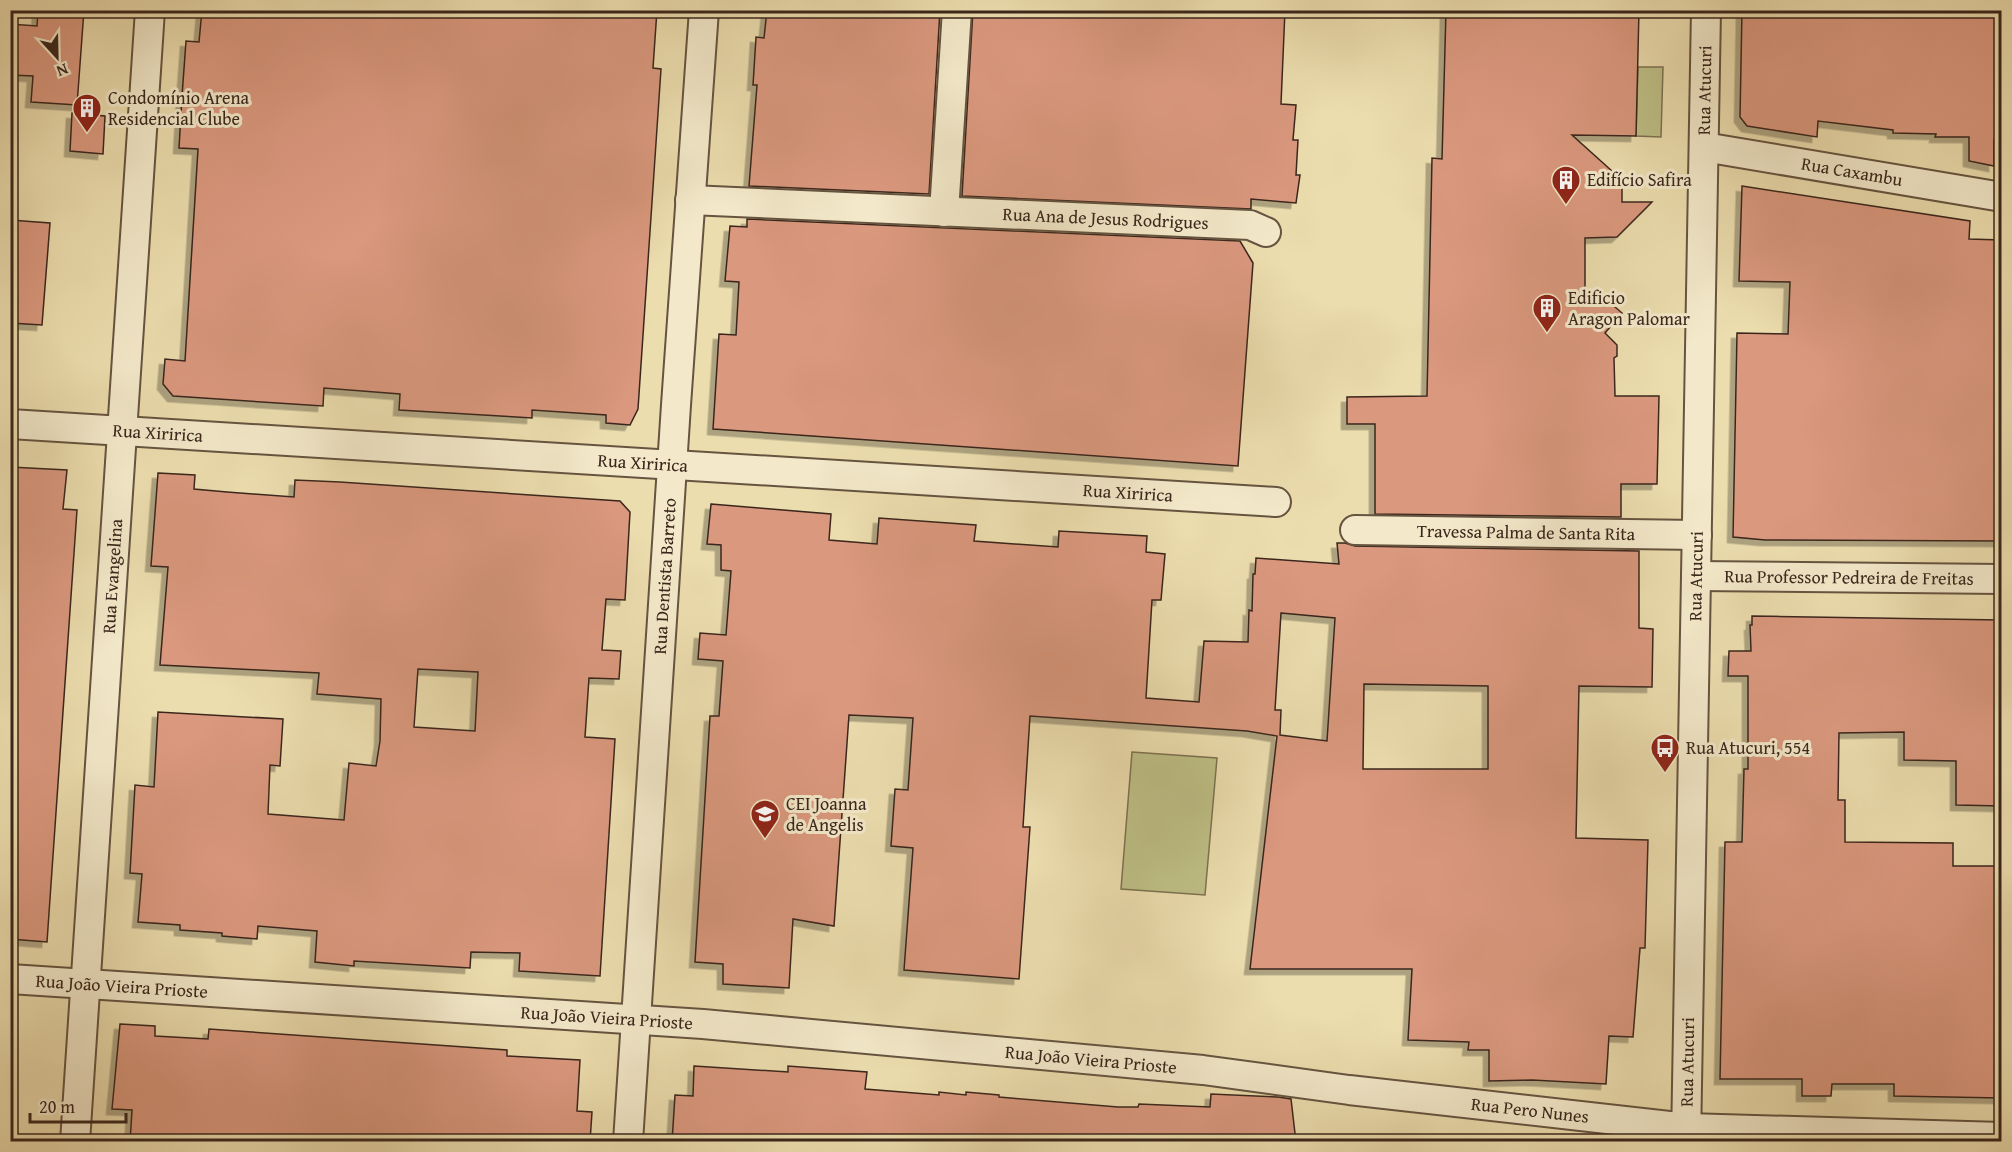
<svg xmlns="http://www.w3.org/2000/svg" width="2012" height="1152" font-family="'Gentium Book Plus',serif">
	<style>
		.green { fill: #bebf86; stroke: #7c7251; stroke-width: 1.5 }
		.building { fill: #da987e; stroke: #3a261c; stroke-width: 1.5; fill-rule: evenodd; filter: url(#shadow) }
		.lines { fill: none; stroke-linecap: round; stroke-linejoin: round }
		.street-casing { stroke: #665440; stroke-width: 32 }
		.street { stroke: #f3e9ca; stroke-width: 28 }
		.labels { text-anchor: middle; stroke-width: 6; stroke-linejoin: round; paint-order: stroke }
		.street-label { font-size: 18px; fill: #3a261c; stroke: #f3e9ca }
		.poi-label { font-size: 18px; fill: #3a261c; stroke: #f3e9ca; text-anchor: start }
	</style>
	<defs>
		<filter id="shadow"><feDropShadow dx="-5.5" dy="5.5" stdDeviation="0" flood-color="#0004"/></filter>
	</defs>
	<rect width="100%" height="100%" fill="#ecddae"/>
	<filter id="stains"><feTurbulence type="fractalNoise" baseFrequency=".00333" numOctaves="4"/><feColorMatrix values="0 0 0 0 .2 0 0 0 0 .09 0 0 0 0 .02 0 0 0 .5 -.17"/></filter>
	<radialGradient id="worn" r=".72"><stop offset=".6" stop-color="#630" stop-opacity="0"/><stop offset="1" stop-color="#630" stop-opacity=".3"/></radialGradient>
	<g class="green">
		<polygon points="1638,67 1663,67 1661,137 1636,136"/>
		<polygon points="1132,752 1217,758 1205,895 1121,889"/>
	</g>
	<g class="building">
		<polygon points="38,10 84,10 77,105 31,102 33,76 10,75 10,24 37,26"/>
		<polygon points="202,10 321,12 321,10 657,10 653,68 661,69 638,409 630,425 606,423 606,415 532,410 532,418 399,410 400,394 324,388 323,406 173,396 163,384 165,359 185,361 198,149 179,148 182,96 186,41 199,42"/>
		<polygon points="767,10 940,10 929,194 749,186 757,85 753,85 756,37 764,38"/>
		<polygon points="973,10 1285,10 1281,104 1296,105 1293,140 1298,140 1296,175 1300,175 1296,203 1251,199 1251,209 962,196"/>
		<polygon points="1446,10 1639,10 1636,136 1572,135 1622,180 1622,202 1652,202 1617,237 1585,238 1585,294 1615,294 1615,307 1622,313 1605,333 1617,345 1617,356 1614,358 1615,396 1659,396 1657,484 1621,484 1621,517 1375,514 1375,424 1347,424 1347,397 1427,396 1432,158 1442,159"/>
		<polygon points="1742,10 2001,10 2001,140 1994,140 1994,166 1969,161 1969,137 1935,137 1936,134 1893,133 1893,130 1818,121 1817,137 1747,126 1740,117"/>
		<polygon points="72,113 105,116 103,154 70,151"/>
		<polygon points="1742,186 1970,221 1969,239 2001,240 2001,541 1765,540 1733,537 1737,333 1788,334 1790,282 1739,281"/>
		<polygon points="747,219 1240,241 1253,263 1238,466 713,429 719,334 736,335 739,282 725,281 730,226 747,227"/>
		<polygon points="10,220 50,223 42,325 10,323"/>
		<polygon points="10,467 67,470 63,509 77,510 47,942 10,939"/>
		<path d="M158,473L195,475L194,489L227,492L294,497L295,480L340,482L620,501L630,512L625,600L606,599L602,650L621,651L619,679L589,678L585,737L615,739L600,976L519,971L520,953L471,952L470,968L354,961V966L315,962L317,931L258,926L257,939L222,936V933L180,930V925L138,922L142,874L130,873L135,785L154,787L158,712L283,719L280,766L270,765L268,814L344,820L349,763L376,766L380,741L381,699L317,694L319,673L160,665L168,567L151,566ZM418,669L478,672L475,731L414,727Z"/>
		<path d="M711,504L831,514L829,540L877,544L879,518L976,525L974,541L1058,547L1059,531L1147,536L1146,552L1165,554L1161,600H1152L1146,698L1199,702L1204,641L1248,642L1249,610L1252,611L1253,574H1255L1256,558L1339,564L1337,543H1345L1355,546L1639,551V628L1653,629L1652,687L1579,686L1576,838L1648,840L1645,948H1640L1633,1037L1609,1036L1606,1084L1532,1080L1489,1081V1050H1468L1469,1042L1408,1040L1412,969H1250L1277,736L1247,731L1030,716L1023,827H1030L1019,979L904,970L913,848L891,846L895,789L908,790L913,718L849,715L834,926L793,919L789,988L723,984V964L695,962L710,716H719L723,661L698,659L700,633L726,635L731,571L721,570V545L707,544ZM1281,613L1335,618L1327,741L1280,735L1281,710H1275ZM1364,684L1488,686V769H1363Z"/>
		<polygon points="1752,616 2001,620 2001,806 1956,805 1956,761 1904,760 1904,732 1839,733 1838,800 1845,800 1845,842 1953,843 1953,866 2001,866 2001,1098 1894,1096 1894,1084 1832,1084 1831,1096 1802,1096 1802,1079 1720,1079 1725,842 1742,842 1744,769 1748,769 1748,676 1728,676 1729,651 1751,651 1750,625 1752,625"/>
		<polygon points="120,1024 155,1026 155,1036 208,1039 209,1029 507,1050 507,1056 580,1060 577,1111 592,1112 590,1142 130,1142 132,1110 112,1109"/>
		<polygon points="694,1066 788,1072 788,1066 867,1072 865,1089 939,1095 939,1092 966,1095 966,1092 999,1095 999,1097 1118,1107 1138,1107 1139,1104 1210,1107 1211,1094 1278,1097 1291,1099 1296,1142 672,1142 675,1095 693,1096"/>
	</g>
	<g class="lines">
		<g class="street-casing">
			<g id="street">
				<path id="s1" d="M1704,147L2002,197"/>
				<path id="s2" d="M690,200L1250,225L1266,232"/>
				<polyline points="944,212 957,10"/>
				<path id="s3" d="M10,424L1276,502"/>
				<path id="s4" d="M1355,530L1697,535"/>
				<path id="s5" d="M1696,576L2002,579"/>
				<path id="s6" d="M10,979L703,1024L1203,1070L1349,1090L1687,1128L2002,1137"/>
				<path id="s7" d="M75,1142L150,10"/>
				<path id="s8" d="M628,1142L676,405L704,10"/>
				<path id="s9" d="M1686,1142L1706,10"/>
			</g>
		</g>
		<use href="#street" class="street"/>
	</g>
	<defs>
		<g id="building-pin" transform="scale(1.5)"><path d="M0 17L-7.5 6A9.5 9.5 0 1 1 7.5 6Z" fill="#8f2418" stroke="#f3e9ca"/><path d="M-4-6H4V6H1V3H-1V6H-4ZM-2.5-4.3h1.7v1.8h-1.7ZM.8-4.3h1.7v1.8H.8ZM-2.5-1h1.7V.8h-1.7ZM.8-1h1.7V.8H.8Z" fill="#fff"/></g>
		<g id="bus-pin" transform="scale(1.5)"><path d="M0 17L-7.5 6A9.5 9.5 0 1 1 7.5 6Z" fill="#8f2418" stroke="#f3e9ca"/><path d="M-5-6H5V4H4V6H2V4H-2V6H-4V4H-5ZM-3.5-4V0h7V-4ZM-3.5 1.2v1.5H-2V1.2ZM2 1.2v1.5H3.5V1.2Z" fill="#fff"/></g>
		<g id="school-pin" transform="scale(1.5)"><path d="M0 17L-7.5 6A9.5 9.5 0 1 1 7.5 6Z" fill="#8f2418" stroke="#f3e9ca"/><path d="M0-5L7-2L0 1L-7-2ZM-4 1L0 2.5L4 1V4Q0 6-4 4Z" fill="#fff"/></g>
	</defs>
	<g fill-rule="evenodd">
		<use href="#building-pin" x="87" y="108"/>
		<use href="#building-pin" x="1566" y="180"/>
		<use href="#building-pin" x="1547" y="308"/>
		<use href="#bus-pin" x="1665" y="748"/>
		<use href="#school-pin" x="765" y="814"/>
	</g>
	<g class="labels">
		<g class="street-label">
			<text dy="6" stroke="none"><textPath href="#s9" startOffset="1052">Rua Atucuri</textPath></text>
			<text dy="6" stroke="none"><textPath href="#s1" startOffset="150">Rua Caxambu</textPath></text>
			<text dy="6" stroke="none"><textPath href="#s2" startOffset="416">Rua Ana de Jesus Rodrigues</textPath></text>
			<text dy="6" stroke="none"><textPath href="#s3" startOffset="148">Rua Xiririca</textPath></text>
			<text dy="6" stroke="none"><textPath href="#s3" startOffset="634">Rua Xiririca</textPath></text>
			<text dy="6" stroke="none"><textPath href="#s3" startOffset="1120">Rua Xiririca</textPath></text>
			<text dy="6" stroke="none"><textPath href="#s4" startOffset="171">Travessa Palma de Santa Rita</textPath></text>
			<text dy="6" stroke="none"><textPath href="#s7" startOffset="567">Rua Evangelina</textPath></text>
			<text dy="6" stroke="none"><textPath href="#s8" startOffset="567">Rua Dentista Barreto</textPath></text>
			<text dy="6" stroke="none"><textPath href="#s9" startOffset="566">Rua Atucuri</textPath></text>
			<text dy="6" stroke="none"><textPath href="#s5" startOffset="153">Rua Professor Pedreira de Freitas</textPath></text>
			<text dy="6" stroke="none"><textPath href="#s6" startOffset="112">Rua João Vieira Prioste</textPath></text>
			<text dy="6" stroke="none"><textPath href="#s6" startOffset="598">Rua João Vieira Prioste</textPath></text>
			<text dy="6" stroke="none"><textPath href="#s6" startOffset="1084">Rua João Vieira Prioste</textPath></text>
			<text dy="6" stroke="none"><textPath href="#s9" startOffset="80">Rua Atucuri</textPath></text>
			<text dy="6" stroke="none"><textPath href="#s6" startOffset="1526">Rua Pero Nunes</textPath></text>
		</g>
		<g class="poi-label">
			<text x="108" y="104">Condomínio Arena<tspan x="108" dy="21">Residencial Clube</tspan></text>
			<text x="1587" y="186">Edifício Safira</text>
			<text x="1568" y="304">Edificio<tspan x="1568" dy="21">Aragon Palomar</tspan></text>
			<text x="1686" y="754">Rua Atucuri, 554</text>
			<text x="786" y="810">CEI Joanna<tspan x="786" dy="21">de Angelis</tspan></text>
		</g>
	</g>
	<rect width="2012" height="1152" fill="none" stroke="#ecddae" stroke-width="36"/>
	<rect x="12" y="12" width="1988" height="1128" fill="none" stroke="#3a261c" stroke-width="3"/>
	<rect x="18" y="18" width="1976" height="1116" fill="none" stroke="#3a261c" stroke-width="1.5"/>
	<g transform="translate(57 57) rotate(158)" stroke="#f3e9ca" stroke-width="4.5" paint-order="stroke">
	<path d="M0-4.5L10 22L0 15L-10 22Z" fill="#3a261c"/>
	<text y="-9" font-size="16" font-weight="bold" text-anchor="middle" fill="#3a261c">N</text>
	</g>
	<path d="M30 1113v9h96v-9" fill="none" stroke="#3a261c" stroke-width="3"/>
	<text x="39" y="1113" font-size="18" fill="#3a261c" stroke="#f3e9ca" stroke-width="4.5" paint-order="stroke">20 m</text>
	<rect width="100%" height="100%" filter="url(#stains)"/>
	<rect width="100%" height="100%" fill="url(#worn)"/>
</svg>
